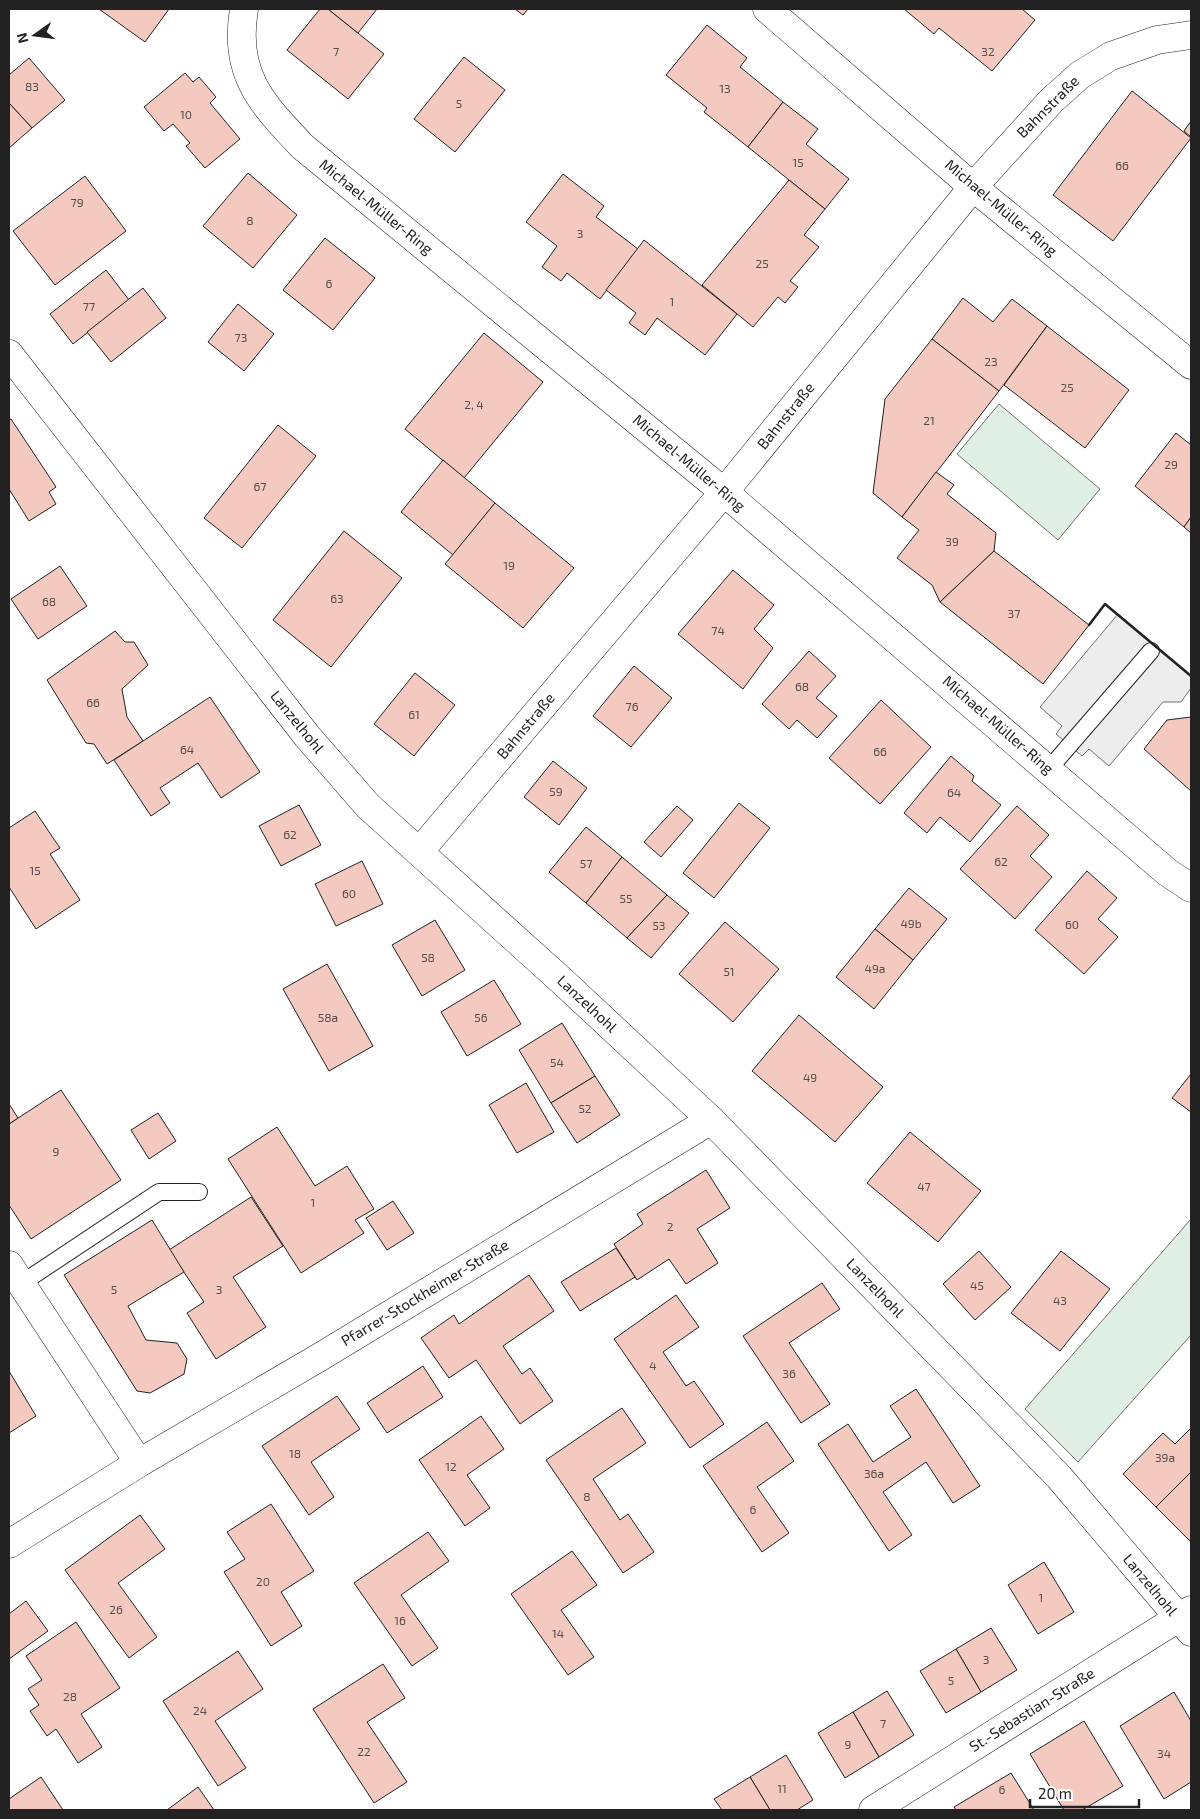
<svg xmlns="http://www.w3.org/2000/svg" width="1200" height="1819" font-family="'Exo 2',sans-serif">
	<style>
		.green { fill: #e0efe3; stroke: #6f6f6f }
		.parking { fill: #ededed; stroke: #6f6f6f }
		.building { fill: #f3c9c0; stroke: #222 }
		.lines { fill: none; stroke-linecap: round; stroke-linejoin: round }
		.lane-casing { stroke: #222; stroke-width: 18 }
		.street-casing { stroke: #222; stroke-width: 29 }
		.lane { stroke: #fff; stroke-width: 16 }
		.street { stroke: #fff; stroke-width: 28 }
		.wall { stroke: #222; stroke-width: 2.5 }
		.labels { text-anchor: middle; stroke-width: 4; stroke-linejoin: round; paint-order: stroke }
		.number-label { font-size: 12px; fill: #564c4a }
		.street-label { font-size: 15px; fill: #222; stroke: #fff }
	</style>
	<rect width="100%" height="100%" fill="#fff"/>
	<g class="green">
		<polygon points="999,404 1100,489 1058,540 957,454"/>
		<polygon points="1191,1219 1191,1335 1078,1462 1025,1409"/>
	</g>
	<polygon class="parking" points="1118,614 1191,676 1191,688 1181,702 1163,702 1109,766 1089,749 1082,756 1056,734 1062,726 1040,707"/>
	<g class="building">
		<polygon points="99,9 169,9 145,42"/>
		<polygon points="320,9 328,9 384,54 348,99 287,50"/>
		<polygon points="328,9 377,9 358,33"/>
		<polygon points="515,9 528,9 523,15"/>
		<polygon points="904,9 1022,9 1035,20 992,71 939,28 934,34"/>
		<polygon points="707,25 747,58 740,67 783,102 748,147 704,112 707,108 666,75"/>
		<polygon points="464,57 505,90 455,152 414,119"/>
		<polygon points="29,58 65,100 32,128 9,103 9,75"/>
		<polygon points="185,73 193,82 199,77 216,97 210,103 240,139 205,168 186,146 190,143 173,124 164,131 144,107"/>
		<polygon points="1132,91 1191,138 1113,241 1053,195"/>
		<polygon points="783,102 818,129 806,144 849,179 825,209 748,147"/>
		<polygon points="9,103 32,128 9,148"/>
		<polygon points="1191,121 1191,137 1184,131"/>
		<polygon points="248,173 297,215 253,268 203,226"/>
		<polygon points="563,174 604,206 596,217 638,249 600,299 567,273 561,281 542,267 557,246 526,222"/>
		<polygon points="85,176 126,231 55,285 13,231"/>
		<polygon points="789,180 825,209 804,235 819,247 790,281 798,287 785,303 778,297 753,327 702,285"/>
		<polygon points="325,238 375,278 333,330 283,290"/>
		<polygon points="644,240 737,314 705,355 657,318 645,335 629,323 636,313 606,290"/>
		<polygon points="106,270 129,300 73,344 50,314"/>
		<polygon points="143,288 166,318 111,362 87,332"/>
		<polygon points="963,298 993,322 1012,299 1047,326 999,391 932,339"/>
		<polygon points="238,304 274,334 244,371 208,342"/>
		<polygon points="1047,326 1129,390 1085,448 1004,385"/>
		<polygon points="484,333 543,382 464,478 405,429"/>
		<polygon points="932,339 999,391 902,517 873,493 885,399"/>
		<polygon points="11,419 56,487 49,492 56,504 29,521 9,489 9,420"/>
		<polygon points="278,425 316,456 242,548 204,518"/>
		<polygon points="1176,433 1191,445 1191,517 1184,527 1135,486"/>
		<polygon points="443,460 495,503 453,555 401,512"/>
		<polygon points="936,472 954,485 947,494 996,533 994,551 940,602 932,585 897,558 919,530 902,517"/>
		<polygon points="495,503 574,568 523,628 445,564"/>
		<polygon points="1191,517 1191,533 1184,527"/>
		<polygon points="344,531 402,578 331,667 273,620"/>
		<polygon points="994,551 1089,625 1043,684 940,602"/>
		<polygon points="60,566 87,606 38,639 11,599"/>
		<polygon points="733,570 774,605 754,629 773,648 743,689 678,634"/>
		<polygon points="115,631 125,642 134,642 148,665 122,689 127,717 143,741 107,764 94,744 86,743 47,680"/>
		<polygon points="809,651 836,676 816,698 837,716 817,738 797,720 789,729 762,704"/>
		<polygon points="634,666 672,698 631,747 593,716"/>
		<polygon points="415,673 455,705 414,756 374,724"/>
		<polygon points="210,697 260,772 221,798 198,763 160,788 170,803 151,816 114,760"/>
		<polygon points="881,700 931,747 880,804 829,758"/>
		<polygon points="1191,717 1191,791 1144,749 1167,720"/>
		<polygon points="951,756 974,776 972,781 1001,805 970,842 940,817 927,833 904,813"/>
		<polygon points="553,761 587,788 559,825 524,797"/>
		<polygon points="739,803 770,828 714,898 683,873"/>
		<polygon points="299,805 321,845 281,866 259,826"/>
		<polygon points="677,806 693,820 661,857 644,842"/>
		<polygon points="1017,806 1049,835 1030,856 1052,877 1015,919 960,869"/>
		<polygon points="35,811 60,848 50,854 80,900 36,929 9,887 9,828"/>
		<polygon points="586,827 622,857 586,903 549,872"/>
		<polygon points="622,857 667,895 627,938 586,903"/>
		<polygon points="362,861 383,904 336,926 315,884"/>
		<polygon points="1087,871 1117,898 1098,919 1118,937 1084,974 1035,930"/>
		<polygon points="909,888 947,919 913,960 875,929"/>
		<polygon points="667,895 689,913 651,958 627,938"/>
		<polygon points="435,920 465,970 422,996 392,945"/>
		<polygon points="725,922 779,969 733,1022 679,974"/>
		<polygon points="875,929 913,960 874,1009 836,977"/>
		<polygon points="327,964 373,1046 329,1071 283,989"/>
		<polygon points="494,980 521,1024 467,1056 441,1012"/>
		<polygon points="799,1015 883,1087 835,1142 752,1071"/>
		<polygon points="562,1023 595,1076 551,1103 519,1050"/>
		<polygon points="1191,1074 1191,1112 1172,1098"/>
		<polygon points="595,1076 620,1115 577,1143 551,1103"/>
		<polygon points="526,1083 554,1132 517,1153 489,1105"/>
		<polygon points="61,1090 121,1180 31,1239 9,1205 9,1124"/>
		<polygon points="9,1104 18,1118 9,1124"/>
		<polygon points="158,1113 176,1141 149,1159 131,1130"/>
		<polygon points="277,1127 315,1186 347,1166 374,1209 355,1220 364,1233 301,1273 228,1159"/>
		<polygon points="910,1132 981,1191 938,1242 867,1183"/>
		<polygon points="706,1170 730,1208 697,1229 718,1263 686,1284 669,1259 637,1280 614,1244 643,1224 637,1214"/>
		<polygon points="251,1197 283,1246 233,1277 266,1327 216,1359 187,1313 204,1302 169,1250"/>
		<polygon points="393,1201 414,1233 387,1250 366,1218"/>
		<polygon points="152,1220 184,1272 128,1306 146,1340 177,1343 187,1359 184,1374 150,1393 137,1391 64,1275"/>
		<polygon points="616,1248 635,1277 580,1311 561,1282"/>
		<polygon points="979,1251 1011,1287 975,1320 943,1284"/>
		<polygon points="1061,1251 1110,1289 1060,1351 1011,1313"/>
		<polygon points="529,1275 554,1311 503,1346 522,1374 530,1368 553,1401 520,1424 476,1360 449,1378 421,1338 454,1315 459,1324"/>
		<polygon points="822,1283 840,1309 789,1343 830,1404 801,1423 743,1336"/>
		<polygon points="676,1295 699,1327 663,1352 686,1386 694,1381 724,1424 690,1448 614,1339"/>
		<polygon points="423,1366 443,1397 387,1433 367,1403"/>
		<polygon points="9,1371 36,1416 9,1433"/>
		<polygon points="916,1389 980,1486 953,1503 926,1462 883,1492 912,1535 889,1551 818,1444 848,1424 873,1462 911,1437 890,1406"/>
		<polygon points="337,1396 360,1429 311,1462 334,1497 309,1515 262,1446"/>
		<polygon points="622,1408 646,1443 593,1479 620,1520 628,1514 654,1552 623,1573 546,1460"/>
		<polygon points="481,1416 504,1449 467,1475 490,1508 465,1526 419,1460"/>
		<polygon points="767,1422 794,1461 757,1487 789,1533 762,1552 703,1466"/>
		<polygon points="1191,1428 1191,1472 1156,1507 1123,1474 1163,1433 1175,1444"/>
		<polygon points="1191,1472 1191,1542 1156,1507"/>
		<polygon points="271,1504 314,1571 281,1592 302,1626 271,1646 224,1572 245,1559 227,1532"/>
		<polygon points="140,1515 165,1549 118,1583 157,1637 129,1658 65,1570"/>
		<polygon points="428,1532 449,1561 401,1595 438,1648 412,1666 354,1583"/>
		<polygon points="572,1551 597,1585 561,1610 594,1657 568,1675 511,1594"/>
		<polygon points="1044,1562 1074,1612 1038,1634 1008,1585"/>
		<polygon points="26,1601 48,1631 9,1659 9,1614"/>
		<polygon points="76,1622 120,1688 81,1714 102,1747 78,1763 56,1729 47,1736 30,1711 39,1705 28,1689 42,1680 26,1656"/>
		<polygon points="991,1628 1017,1670 981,1692 956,1649"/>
		<polygon points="956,1649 981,1692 946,1713 920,1671"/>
		<polygon points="238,1651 263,1689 215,1721 246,1768 218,1786 163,1701"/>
		<polygon points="383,1664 405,1698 367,1722 407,1782 374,1803 313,1709"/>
		<polygon points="887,1691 914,1735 879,1757 853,1712"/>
		<polygon points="1174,1692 1191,1721 1191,1782 1164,1799 1120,1726"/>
		<polygon points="853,1712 879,1757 845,1778 818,1733"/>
		<polygon points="1084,1721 1123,1786 1082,1810 1064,1810 1030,1754"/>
		<polygon points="786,1755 813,1800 797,1810 770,1810 750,1777"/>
		<polygon points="1011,1773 1034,1810 956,1810 954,1807"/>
		<polygon points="41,1777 63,1810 9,1810 9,1799"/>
		<polygon points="750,1777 770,1810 722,1810 714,1799"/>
		<polygon points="198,1787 214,1810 167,1810"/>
	</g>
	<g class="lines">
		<g class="lane-casing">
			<g id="lane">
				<polyline points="1049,769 1151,651"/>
				<polyline points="22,1283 159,1192 199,1192"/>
			</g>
		</g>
		<g class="street-casing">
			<g id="street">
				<path d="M244,9C233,74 261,103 303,147L724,492L1167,872L1191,888"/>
				<polyline points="767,9 973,187 1191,365"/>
				<polyline points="9,354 307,736 368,806 562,981 711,1120 1059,1477 1191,1632"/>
				<polyline points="419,852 724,492 973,187 1052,100 1080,75 1111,56 1157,40 1191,35"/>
				<polyline points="9,1265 139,1463"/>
				<polyline points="9,1544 139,1463 320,1357 711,1120"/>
				<polyline points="873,1810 1191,1610"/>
			</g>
		</g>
		<use href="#lane" class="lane"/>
		<use href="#street" class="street"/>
		<polyline class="wall" points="1089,625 1105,604 1191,676"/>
	</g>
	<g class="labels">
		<g class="number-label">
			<text x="336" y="56">7</text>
			<text x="988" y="56">32</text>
			<text x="32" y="91">83</text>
			<text x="725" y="93">13</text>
			<text x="459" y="108">5</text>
			<text x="186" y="119">10</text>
			<text x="798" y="167">15</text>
			<text x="1122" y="170">66</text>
			<text x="77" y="207">79</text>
			<text x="250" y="225">8</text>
			<text x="580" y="238">3</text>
			<text x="762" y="268">25</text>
			<text x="329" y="288">6</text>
			<text x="672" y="306">1</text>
			<text x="89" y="311">77</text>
			<text x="241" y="342">73</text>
			<text x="991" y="366">23</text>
			<text x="1067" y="392">25</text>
			<text x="474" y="409">2, 4</text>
			<text x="929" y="425">21</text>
			<text x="1171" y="469">29</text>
			<text x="260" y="491">67</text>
			<text x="952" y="546">39</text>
			<text x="509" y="570">19</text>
			<text x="337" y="603">63</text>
			<text x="49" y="606">68</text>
			<text x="1014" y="618">37</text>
			<text x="718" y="635">74</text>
			<text x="802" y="691">68</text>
			<text x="93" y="707">66</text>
			<text x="632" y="711">76</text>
			<text x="414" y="719">61</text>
			<text x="187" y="754">64</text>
			<text x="880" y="756">66</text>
			<text x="556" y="796">59</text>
			<text x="954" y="797">64</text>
			<text x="290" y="839">62</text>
			<text x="1001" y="866">62</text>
			<text x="586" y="868">57</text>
			<text x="35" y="875">15</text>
			<text x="349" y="898">60</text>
			<text x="626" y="903">55</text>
			<text x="911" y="928">49b</text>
			<text x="1072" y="929">60</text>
			<text x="659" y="930">53</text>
			<text x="428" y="962">58</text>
			<text x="875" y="973">49a</text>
			<text x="729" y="976">51</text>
			<text x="328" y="1022">58a</text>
			<text x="481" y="1022">56</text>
			<text x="557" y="1067">54</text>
			<text x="810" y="1082">49</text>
			<text x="585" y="1113">52</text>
			<text x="56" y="1156">9</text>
			<text x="924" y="1191">47</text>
			<text x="313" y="1207">1</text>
			<text x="670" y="1231">2</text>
			<text x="977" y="1290">45</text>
			<text x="114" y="1294">5</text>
			<text x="219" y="1294">3</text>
			<text x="1060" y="1305">43</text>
			<text x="653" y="1370">4</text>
			<text x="789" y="1378">36</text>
			<text x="295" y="1458">18</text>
			<text x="1165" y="1462">39a</text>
			<text x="451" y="1471">12</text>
			<text x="874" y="1478">36a</text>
			<text x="587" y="1501">8</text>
			<text x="753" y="1514">6</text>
			<text x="263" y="1586">20</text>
			<text x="1041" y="1602">1</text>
			<text x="116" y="1614">26</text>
			<text x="400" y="1625">16</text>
			<text x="558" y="1638">14</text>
			<text x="986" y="1664">3</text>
			<text x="951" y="1685">5</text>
			<text x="70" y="1701">28</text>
			<text x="200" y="1715">24</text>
			<text x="883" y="1728">7</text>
			<text x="848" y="1749">9</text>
			<text x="364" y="1756">22</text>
			<text x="1164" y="1758">34</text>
			<text x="782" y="1793">11</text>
			<text x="1002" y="1794">6</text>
		</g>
		<g class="street-label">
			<text transform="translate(1048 107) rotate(-45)" y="5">Bahnstraße</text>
			<text transform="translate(376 207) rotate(39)" y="5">Michael-Müller-Ring</text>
			<text transform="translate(1001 208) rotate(40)" y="5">Michael-Müller-Ring</text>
			<text transform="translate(786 416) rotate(-51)" y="5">Bahnstraße</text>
			<text transform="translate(689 463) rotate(40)" y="5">Michael-Müller-Ring</text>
			<text transform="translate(297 722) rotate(51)" y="5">Lanzelhohl</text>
			<text transform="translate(998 725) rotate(41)" y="5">Michael-Müller-Ring</text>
			<text transform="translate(526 726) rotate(-50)" y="5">Bahnstraße</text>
			<text transform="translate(587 1004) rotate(43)" y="5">Lanzelhohl</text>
			<text transform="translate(875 1288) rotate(46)" y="5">Lanzelhohl</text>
			<text transform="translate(425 1293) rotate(-31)" y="5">Pfarrer-Stockheimer-Straße</text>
			<text transform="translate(1150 1585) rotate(50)" y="5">Lanzelhohl</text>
			<text transform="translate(1032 1710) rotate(-32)" y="5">St.-Sebastian-Straße</text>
		</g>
	</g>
	<rect width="1200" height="1819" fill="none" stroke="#222222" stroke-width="20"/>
	<g transform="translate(35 35) rotate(256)" stroke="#ffffff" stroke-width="4" paint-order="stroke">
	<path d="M0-4L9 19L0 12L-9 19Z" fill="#222222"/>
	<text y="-8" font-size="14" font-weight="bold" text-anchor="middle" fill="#222222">N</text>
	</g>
	<path d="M1030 1799v8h109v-8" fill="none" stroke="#222222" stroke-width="2.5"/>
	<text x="1038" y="1799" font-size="15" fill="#222222" stroke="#ffffff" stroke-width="4" paint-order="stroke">20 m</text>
</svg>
